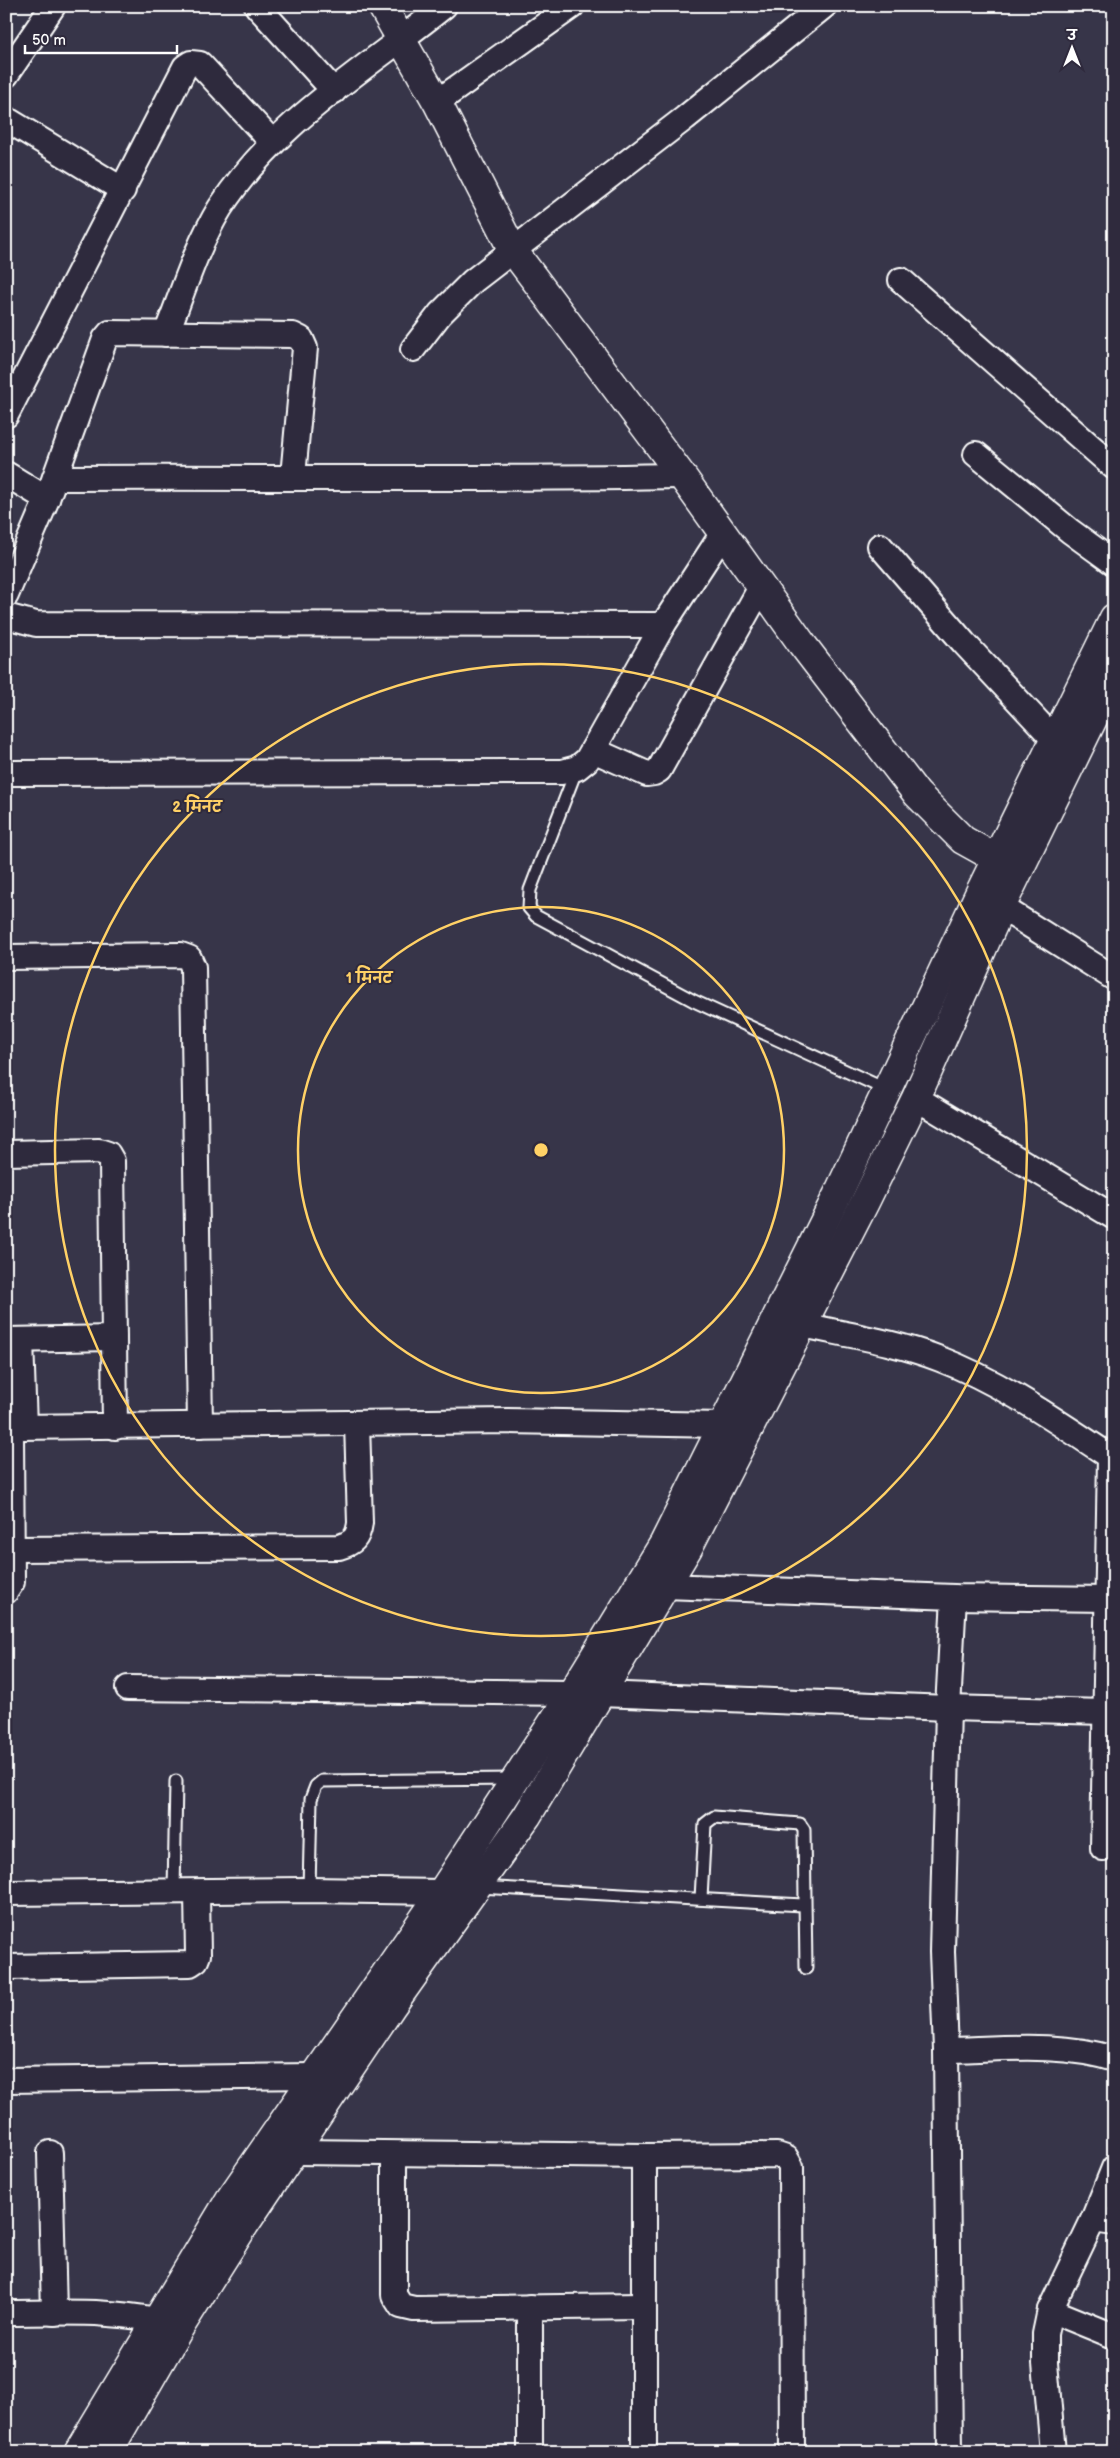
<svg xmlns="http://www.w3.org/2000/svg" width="1120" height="2458" font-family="'Balsamiq Sans','Playpen Sans Deva',sans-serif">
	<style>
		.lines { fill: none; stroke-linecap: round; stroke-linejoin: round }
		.lane-casing { stroke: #fff; stroke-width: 15 }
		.street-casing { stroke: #fff; stroke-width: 28 }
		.secondary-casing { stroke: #fff; stroke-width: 31 }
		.highway-casing { stroke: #fff; stroke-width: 31 }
		.lane { stroke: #2f2a3d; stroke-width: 11 }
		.street { stroke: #2f2a3d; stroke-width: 24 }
		.secondary { stroke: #2f2a3d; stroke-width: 28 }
		.highway { stroke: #2f2a3d; stroke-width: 28 }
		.ring { fill: none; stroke: #ffd166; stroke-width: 2.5 }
		.centre { fill: #ffd166; stroke: #2f2a3d; stroke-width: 2.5 }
		.ring-label { font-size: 15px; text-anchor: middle; font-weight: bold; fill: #ffd166; stroke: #2f2a3d; stroke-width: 4; stroke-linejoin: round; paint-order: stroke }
	</style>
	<rect width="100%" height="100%" fill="#373549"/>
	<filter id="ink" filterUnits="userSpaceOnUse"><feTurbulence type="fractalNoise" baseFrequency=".02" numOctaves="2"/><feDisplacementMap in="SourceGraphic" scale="10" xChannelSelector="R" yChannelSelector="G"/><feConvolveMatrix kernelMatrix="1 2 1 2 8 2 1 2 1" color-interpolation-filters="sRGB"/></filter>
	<g filter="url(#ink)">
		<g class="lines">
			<g class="lane-casing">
				<g id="lane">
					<polyline points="577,768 530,890 529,908 536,916 694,1001 887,1090"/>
					<polyline points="478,1887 803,1905"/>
					<polyline points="309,1890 311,1799 316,1786 322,1781 514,1779"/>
					<polyline points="174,1892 176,1781"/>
					<polyline points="701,1899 705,1824 714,1817 800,1824 804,1830 806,1968"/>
				</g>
			</g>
			<g class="street-casing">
				<g id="street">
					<polyline points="257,6 334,91"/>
					<polyline points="6,75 53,6"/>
					<polyline points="437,102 572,6"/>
					<polyline points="6,119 123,190"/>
					<polyline points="901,280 1114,467"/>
					<path d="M166,334C183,292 196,247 220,208C275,122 366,69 444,6"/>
					<polyline points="413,349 440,314 473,281 685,118 824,6"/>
					<polyline points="6,415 185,67 191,63 200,64 272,142"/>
					<polyline points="976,454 1070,531 1114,563"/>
					<polyline points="6,474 47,499"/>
					<path d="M55,478C264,477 473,480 682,476"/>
					<polyline points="880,546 964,643 1053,738"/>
					<polyline points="6,595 47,499 105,339 110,333 293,335 301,339 305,348 293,476"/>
					<polyline points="6,616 36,624 663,625"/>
					<polyline points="593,750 647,774 654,773 659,770 761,587"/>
					<polyline points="6,773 562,772 577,768 587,760 663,625 723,533"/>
					<polyline points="1001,907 1114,978"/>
					<polyline points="6,957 181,955 189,958 193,967 200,1425"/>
					<polyline points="916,1098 1114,1217"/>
					<polyline points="6,1153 99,1151 108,1154 112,1161 115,1427"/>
					<path d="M803,1325C848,1335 896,1342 940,1359C1001,1382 1059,1423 1114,1459"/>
					<polyline points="6,1340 114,1338"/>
					<polyline points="21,1340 24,1427"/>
					<path d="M12,1549L339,1547C353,1543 358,1538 360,1523L357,1423"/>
					<polyline points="665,1586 954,1597 1109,1599"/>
					<polyline points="6,1591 12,1582 11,1434 18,1427 508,1421 723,1425 737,1432"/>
					<polyline points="128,1688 572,1693"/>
					<polyline points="600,1694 948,1708 1105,1712"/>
					<polyline points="1103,1848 1110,1457"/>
					<polyline points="6,1893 309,1890 442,1892"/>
					<polyline points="6,1967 190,1964 196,1960 198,1955 197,1892"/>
					<path d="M946,2050C1000,2049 1061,2042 1114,2059"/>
					<polyline points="6,2080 315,2076"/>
					<polyline points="295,2152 644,2156 777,2155 786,2158 791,2167 792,2452"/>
					<polyline points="50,2153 54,2313"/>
					<polyline points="394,2154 394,2295 401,2306 414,2309 642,2306"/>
					<polyline points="644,2156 644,2452"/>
					<polyline points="1093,2220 1114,2223"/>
					<polyline points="530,2307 530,2452"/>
					<polyline points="1050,2310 1114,2336"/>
					<path d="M6,2313C57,2313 126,2309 173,2325"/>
					<polyline points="950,2452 946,2050 942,1952 948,1708 954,1597"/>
					<polyline points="1053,2452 1045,2363 1045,2334 1050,2310 1093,2220 1114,2168"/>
				</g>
			</g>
			<g class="secondary-casing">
				<polyline id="secondary" points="382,6 437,102 512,249 682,476 802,644 917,794 963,840 1017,870"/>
			</g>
			<g class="highway-casing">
				<g id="highway">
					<polyline points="78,2452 230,2199 442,1892 572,1693 664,1543 837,1196 980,892 1114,618"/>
					<polyline points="108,2452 180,2327 245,2224 391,2007 527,1816 688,1548 865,1202 916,1098 1001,907 1114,676"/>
				</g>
			</g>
			<use href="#lane" class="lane"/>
			<use href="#street" class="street"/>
			<use href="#secondary" class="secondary"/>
			<use href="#highway" class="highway"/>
		</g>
	</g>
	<g class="ring">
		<circle cx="541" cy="1150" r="243"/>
		<circle cx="541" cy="1150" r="486"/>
	</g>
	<circle cx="541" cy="1150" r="8" class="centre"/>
	<g class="ring-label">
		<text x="197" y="812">2 मिनट</text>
		<text x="369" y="983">1 मिनट</text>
	</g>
	<rect width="1120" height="2458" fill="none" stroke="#2f2a3d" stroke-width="25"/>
	<rect x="12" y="12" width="1095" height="2433" fill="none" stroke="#fff" stroke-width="2" filter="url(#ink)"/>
	<g transform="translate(1072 48)" stroke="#2f2a3d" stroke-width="4" paint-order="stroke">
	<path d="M0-4L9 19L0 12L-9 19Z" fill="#ffffff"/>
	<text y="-8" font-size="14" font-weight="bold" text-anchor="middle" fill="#ffffff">उ</text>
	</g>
	<path d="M25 45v8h152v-8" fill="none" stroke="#ffffff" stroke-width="2.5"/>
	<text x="32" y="45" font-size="15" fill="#ffffff" stroke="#2f2a3d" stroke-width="4" paint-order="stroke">50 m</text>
</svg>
